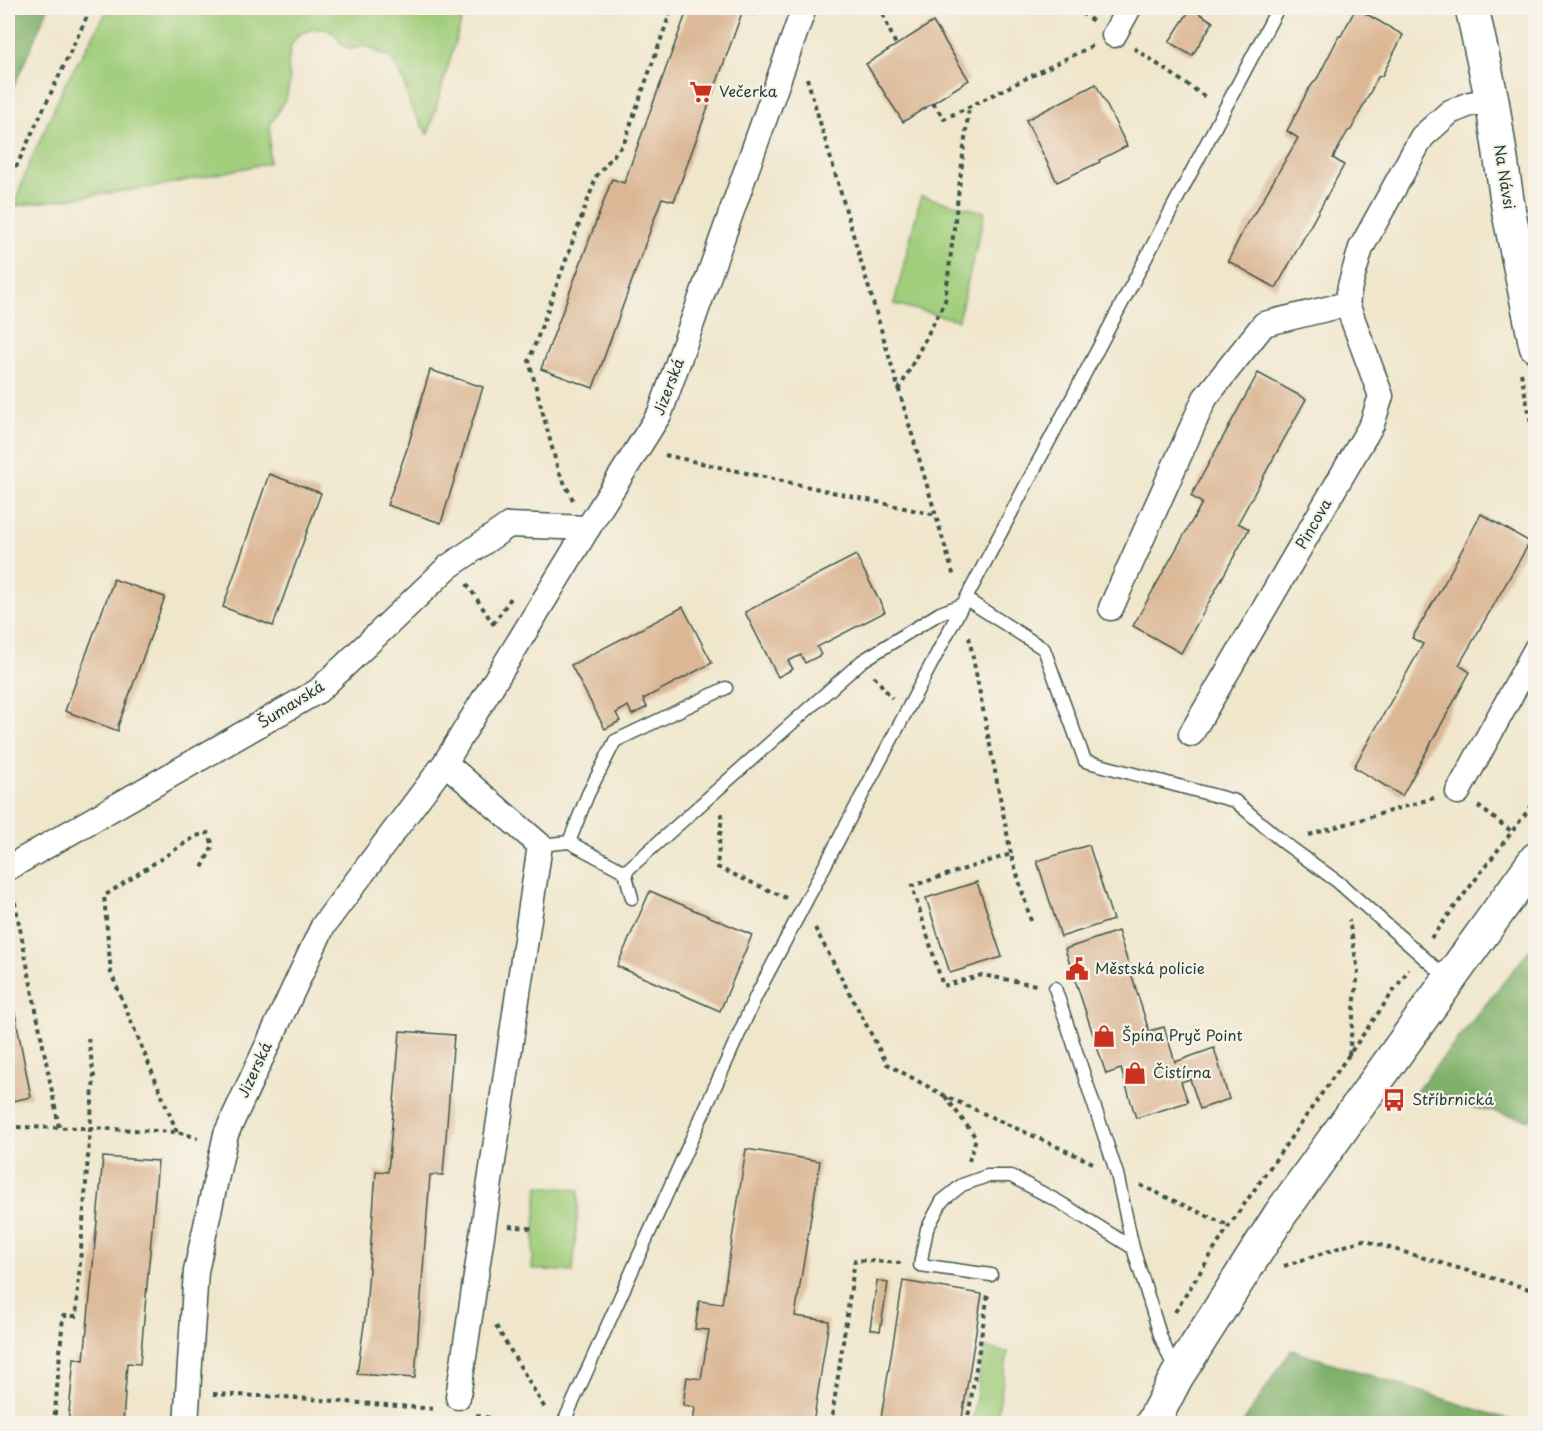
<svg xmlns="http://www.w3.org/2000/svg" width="1543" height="1431" font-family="'Playpen Sans',sans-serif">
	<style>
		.green { fill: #a1ce7b; stroke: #608658; stroke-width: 1.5 }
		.forest { fill: #80b16b; stroke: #507750; stroke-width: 1.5 }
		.building { fill: #dbb795 }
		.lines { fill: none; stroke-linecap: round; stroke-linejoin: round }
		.lane-casing { stroke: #3e564b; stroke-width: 15 }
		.street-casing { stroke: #3e564b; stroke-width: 27 }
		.secondary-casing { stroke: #3e564b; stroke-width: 36 }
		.path { stroke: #3e564b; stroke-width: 4; stroke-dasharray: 4.5 4.5; stroke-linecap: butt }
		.lane { stroke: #fff; stroke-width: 12 }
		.street { stroke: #fff; stroke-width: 24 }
		.secondary { stroke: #fff; stroke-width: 33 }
		.labels { text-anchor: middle; stroke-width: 4.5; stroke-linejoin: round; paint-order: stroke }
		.poi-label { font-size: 15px; fill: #1f3d34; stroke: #f7f3e8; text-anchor: start }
		.street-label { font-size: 15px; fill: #1f3d34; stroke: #f7f3e8 }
	</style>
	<rect width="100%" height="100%" fill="#f7f3e8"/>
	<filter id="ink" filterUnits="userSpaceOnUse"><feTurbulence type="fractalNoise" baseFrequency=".0167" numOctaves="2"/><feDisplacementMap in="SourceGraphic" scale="12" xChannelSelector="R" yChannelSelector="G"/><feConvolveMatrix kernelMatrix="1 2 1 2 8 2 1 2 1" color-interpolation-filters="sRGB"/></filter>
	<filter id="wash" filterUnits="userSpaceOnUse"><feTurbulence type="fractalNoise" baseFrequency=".008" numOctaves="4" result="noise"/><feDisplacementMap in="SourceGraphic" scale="24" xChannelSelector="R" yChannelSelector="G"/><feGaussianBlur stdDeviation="1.35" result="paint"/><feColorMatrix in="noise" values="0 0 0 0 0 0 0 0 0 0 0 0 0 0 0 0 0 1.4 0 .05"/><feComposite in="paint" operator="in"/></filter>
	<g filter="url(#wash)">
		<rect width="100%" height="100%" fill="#f0e6cc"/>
		<g class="green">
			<polygon points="109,8 465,8 428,135 410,105 404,81 391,58 366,46 351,49 342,45 336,36 327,29 313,29 299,34 291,45 288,64 290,82 286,98 270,125 269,163 159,186 14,206 27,169 65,84"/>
			<polygon points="921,196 985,212 958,320 894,304"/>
			<polygon points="538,1186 579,1190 573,1272 532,1269"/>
			<polygon points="984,1348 1008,1352 996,1423 972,1423"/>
		</g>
		<g class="forest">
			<polygon points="8,8 48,8 8,100"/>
			<polygon points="1535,943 1536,1110 1530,1120 1414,1094"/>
			<polygon points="1291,1350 1519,1423 1243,1423"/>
		</g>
		<g id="blocks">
			<g class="building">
				<polygon points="688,8 758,8 755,15 743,10 674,201 662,198 593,388 541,369 612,179 624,183"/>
				<polygon points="1191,8 1213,22 1192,56 1169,42"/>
				<polygon points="1356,8 1403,35 1382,76 1378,77 1351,130 1348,131 1333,158 1344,165 1276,288 1228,261 1246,225 1259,206 1298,138 1287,131 1308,90 1318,77 1339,36 1341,36"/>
				<polygon points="933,22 969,80 903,122 866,64"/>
				<polygon points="1096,84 1127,146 1099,160 1100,162 1057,182 1026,120"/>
				<polygon points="430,370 483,387 441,523 387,505 408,446"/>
				<polygon points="1258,373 1306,399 1238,523 1249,529 1181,653 1133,626 1202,503 1191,496"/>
				<polygon points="269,474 321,493 273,626 223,607"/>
				<polygon points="1481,514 1530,542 1459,665 1470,672 1402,796 1354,767 1423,644 1412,638 1444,584"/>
				<polygon points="856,555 885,612 817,647 821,655 805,663 801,655 788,661 793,669 778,677 745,612"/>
				<polygon points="113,579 165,597 118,726 118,731 65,711 113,582"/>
				<polygon points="683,607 712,663 643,699 647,707 632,715 628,706 616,713 620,721 605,729 571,665"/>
				<polygon points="1089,845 1113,920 1061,937 1037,861"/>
				<polygon points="977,882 1002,957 950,973 926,898"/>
				<polygon points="650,891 752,935 720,1011 617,966"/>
				<polygon points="1118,931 1149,1031 1164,1027 1175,1062 1214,1048 1229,1099 1200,1109 1190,1079 1181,1082 1188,1102 1136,1118 1121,1069 1106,1074 1065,949"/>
				<polygon points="9,983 31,1097 8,1102 8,984"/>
				<polygon points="400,1031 454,1035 443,1175 430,1175 415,1378 357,1374 366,1311 376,1171 388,1172"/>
				<polygon points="746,1149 820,1161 795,1316 829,1321 813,1424 693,1424 695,1407 683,1405 687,1377 701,1379 709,1330 695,1329 699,1301 722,1304"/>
				<polygon points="103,1157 158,1161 140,1364 127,1363 123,1424 68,1424 74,1358 84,1360"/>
				<polygon points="877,1281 888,1283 880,1331 870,1329"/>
				<polygon points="903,1281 982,1294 961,1424 880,1424"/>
			</g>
		</g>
	</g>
	<g filter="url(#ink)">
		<use href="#blocks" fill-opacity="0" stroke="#3e564b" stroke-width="1.5"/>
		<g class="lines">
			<g class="lane-casing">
				<g id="lane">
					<polyline points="966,599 1044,649 1085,761 1235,801 1283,842 1338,882 1447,978"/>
					<polyline points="569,842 588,794 615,741 726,688"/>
					<polyline points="540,845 569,842 625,872 632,898"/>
					<polyline points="625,872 862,661 940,613 962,605"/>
					<polyline points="1055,988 1117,1174 1133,1248 1161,1338 1176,1372"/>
					<polyline points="991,1275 920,1265 927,1229 942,1201 962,1185 987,1176 1011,1176 1061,1203 1133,1248"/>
					<polyline points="563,1424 756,996 1278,8"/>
				</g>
			</g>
			<g class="street-casing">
				<g id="street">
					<polyline points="1114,35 1129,8"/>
					<polyline points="1111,608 1205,398 1264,324 1347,304"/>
					<polyline points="1191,734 1372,424 1381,396 1347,304 1350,286 1361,248 1422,137 1450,112 1470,104 1492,100"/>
					<polyline points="445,763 540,845 458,1397"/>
					<polyline points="1458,792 1536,649"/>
					<polyline points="8,868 318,691 448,567 509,525 588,528"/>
					<polyline points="186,1424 196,1271 226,1134 323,926 445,763 588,528 660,413 804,8"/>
				</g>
			</g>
			<g class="secondary-casing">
				<g id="secondary">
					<polyline points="1472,8 1492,100 1509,213 1536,346"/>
					<polyline points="1152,1424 1177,1376 1281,1213 1536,859"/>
				</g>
			</g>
			<g class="path">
				<polyline points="882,8 880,8 896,45"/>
				<polyline points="1074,8 1093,21"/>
				<polyline points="1134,48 1207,98"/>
				<polyline points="807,78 954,577"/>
				<polyline points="933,103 944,119 1092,46"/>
				<polyline points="8,184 91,8"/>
				<polyline points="1521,373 1536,449"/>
				<polyline points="899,390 945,301 969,107"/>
				<polyline points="665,455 936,515"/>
				<polyline points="573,500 558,470 529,361 597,175 624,143 672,8"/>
				<polyline points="467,584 494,625"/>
				<polyline points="493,624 513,595"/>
				<polyline points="969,637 1011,854"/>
				<polyline points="874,676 892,698"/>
				<polyline points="1478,806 1511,831"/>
				<polyline points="722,813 717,867 786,898"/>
				<polyline points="1309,835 1434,798"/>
				<polyline points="13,893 59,1127"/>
				<polyline points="1031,921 1011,854 912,886 943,986 982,975 1036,985"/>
				<polyline points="815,928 887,1064 945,1096 1093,1163"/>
				<polyline points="1431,938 1536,800"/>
				<polyline points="1349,1055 1358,971 1349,920"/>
				<polyline points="945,1096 976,1138 969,1161"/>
				<polyline points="8,1127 90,1128 177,1132 198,1138"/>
				<polyline points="177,1132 111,973 104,896 196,836 208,833 213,845 202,868"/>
				<polyline points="1140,1185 1229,1226"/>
				<polyline points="509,1226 535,1229"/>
				<polyline points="1284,1266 1363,1240 1536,1291"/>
				<polyline points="1175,1312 1229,1226 1409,969"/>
				<polyline points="496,1326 546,1410"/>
				<polyline points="213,1394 284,1397 436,1409"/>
				<polyline points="476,1415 518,1424"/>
				<polyline points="54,1424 63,1316 76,1316 94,1076 88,1038"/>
				<polyline points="831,1424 855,1260 901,1263"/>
				<polyline points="967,1424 988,1294"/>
				<polyline points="1116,1424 1121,1415"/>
			</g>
			<use href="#lane" class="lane"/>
			<use href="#street" class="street"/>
			<use href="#secondary" class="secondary"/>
		</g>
	</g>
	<defs>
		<g id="supermarket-bare" transform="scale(1.8)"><path d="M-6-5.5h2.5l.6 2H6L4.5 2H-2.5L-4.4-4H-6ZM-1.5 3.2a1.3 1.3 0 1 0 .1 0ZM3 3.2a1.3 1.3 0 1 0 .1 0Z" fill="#c8321e" stroke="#f7f3e8" stroke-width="2.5" paint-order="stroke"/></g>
		<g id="civic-bare" transform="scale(1.8)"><path d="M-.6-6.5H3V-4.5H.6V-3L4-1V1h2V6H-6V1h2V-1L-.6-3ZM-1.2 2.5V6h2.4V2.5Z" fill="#c8321e" stroke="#f7f3e8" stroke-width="2.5" paint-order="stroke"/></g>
		<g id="shop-bare" transform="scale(1.8)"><path d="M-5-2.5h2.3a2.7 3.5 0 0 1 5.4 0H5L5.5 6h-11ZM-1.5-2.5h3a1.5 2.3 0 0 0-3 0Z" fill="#c8321e" stroke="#f7f3e8" stroke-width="2.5" paint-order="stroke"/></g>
		<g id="bus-bare" transform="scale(1.8)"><path d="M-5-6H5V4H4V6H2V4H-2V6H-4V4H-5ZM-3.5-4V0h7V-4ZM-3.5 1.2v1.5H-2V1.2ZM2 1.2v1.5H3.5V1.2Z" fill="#c8321e" stroke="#f7f3e8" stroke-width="2.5" paint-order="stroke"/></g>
	</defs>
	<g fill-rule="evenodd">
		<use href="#supermarket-bare" x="701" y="92"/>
		<use href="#civic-bare" x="1077" y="969"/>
		<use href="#shop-bare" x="1104" y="1036"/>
		<use href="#shop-bare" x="1135" y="1073"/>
		<use href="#bus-bare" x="1394" y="1100"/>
	</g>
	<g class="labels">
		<g class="poi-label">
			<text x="719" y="97">Večerka</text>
			<text x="1095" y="974">Městská policie</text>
			<text x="1122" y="1041">Špína Pryč Point</text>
			<text x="1153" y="1078">Čistírna</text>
			<text x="1412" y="1105">Stříbrnická</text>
		</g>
		<g class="street-label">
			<text transform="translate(1504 177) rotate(81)" y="5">Na Návsi</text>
			<text transform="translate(669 387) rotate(-69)" y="5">Jizerská</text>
			<text transform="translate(1314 524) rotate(-60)" y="5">Pincova</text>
			<text transform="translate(291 705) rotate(-32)" y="5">Šumavská</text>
			<text transform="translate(255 1070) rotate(-65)" y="5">Jizerská</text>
		</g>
	</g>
	<rect width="1543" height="1431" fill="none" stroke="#f7f3e8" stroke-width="30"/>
</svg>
